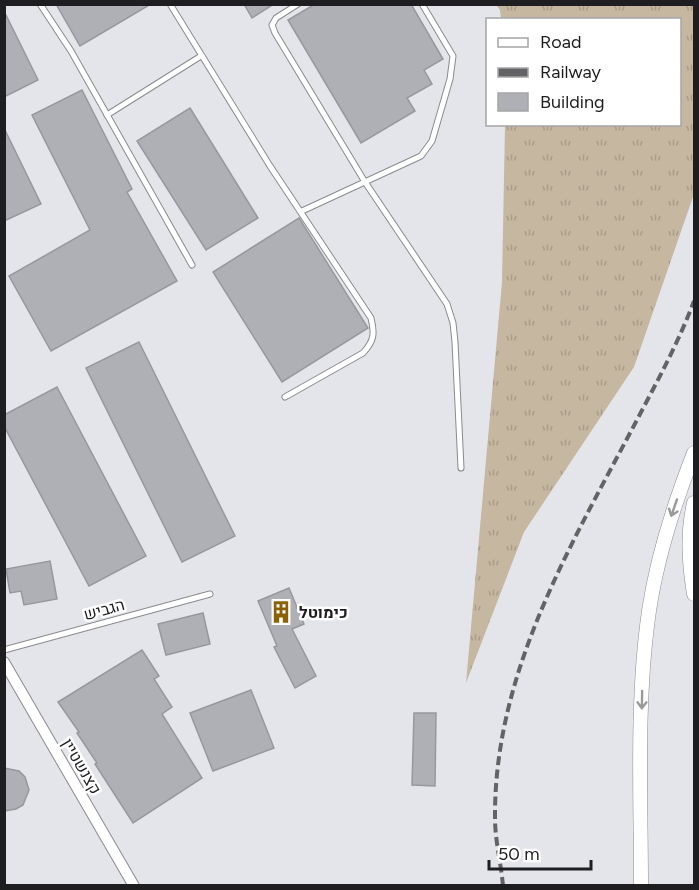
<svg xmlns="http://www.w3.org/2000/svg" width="699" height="890" font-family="Figtree,Heebo,sans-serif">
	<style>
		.grass { fill: url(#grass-tufts) }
		.building { fill: #afb0b5; stroke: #97989d; stroke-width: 1.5 }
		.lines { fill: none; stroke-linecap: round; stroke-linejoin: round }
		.service-casing { stroke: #8a8b90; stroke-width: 7 }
		.minor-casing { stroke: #8a8b90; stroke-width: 12 }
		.tertiary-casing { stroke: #8a8b90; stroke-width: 15 }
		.service { stroke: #fff; stroke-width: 5 }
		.minor { stroke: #fff; stroke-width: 10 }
		.tertiary { stroke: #fff; stroke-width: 14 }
		.rail { stroke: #636366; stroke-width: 4; stroke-dasharray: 9 4.5; stroke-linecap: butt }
		.oneway { stroke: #9a9a9b }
		.labels { text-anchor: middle; stroke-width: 5; stroke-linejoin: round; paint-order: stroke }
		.street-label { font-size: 16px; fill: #1e1e20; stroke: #fff }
		.poi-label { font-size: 16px; font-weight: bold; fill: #1e1e20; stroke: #fff; text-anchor: start }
	</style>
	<defs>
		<pattern id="grass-tufts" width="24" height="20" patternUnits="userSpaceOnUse" patternTransform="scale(1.5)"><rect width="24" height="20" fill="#c6b7a1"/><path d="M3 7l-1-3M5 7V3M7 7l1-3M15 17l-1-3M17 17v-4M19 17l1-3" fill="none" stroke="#aa9d8a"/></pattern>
	</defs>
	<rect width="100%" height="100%" fill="#e4e5ea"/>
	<polygon class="grass" points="496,5 694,5 694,194 634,367 524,532 466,683 502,282 505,125 680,124 680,20 501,19 500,10"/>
	<g class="building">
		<polygon points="56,4 151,4 80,46"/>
		<polygon points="244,4 274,4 252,18"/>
		<polygon points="315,4 411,4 443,59 424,70 432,84 407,98 415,111 361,143 288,20"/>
		<polygon points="4,11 38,80 4,97"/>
		<polygon points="82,90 132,189 127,192 177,281 51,351 9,276 90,230 32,115"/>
		<polygon points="190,108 258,218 206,250 137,141"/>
		<polygon points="4,128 41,204 4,221"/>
		<polygon points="299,218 368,328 282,382 213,272"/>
		<polygon points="139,342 235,536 182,562 86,368"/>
		<polygon points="57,387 146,556 89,586 4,426 4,415"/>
		<polygon points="50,561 57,599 24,605 21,591 10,593 6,569"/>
		<polygon points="289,588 304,624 292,629 316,676 295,688 274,647 277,646 258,601"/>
		<polygon points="203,613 210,644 166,655 158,624"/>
		<polygon points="142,650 159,676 154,679 172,707 162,714 202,778 133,823 95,764 97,763 77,733 79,732 58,702"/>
		<polygon points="251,690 274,748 213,771 190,713"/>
		<polygon points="414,713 436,713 435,786 412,785"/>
		<polygon points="4,768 19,771 25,777 29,790 23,805 16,809 4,811"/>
	</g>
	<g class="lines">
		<g class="service-casing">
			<g id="service">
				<polyline points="40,4 71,51 192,265"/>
				<path d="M170,4L270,166L371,318C375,334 374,341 363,353L285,397"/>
				<polyline points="298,4 276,18 272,25 275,33 365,182 447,304 453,323 455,342 461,468"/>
				<polyline points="107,115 201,56"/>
				<polyline points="302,211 421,156 432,141 450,79 453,56 422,4"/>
				<polyline points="4,650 210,594"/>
			</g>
		</g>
		<g class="minor-casing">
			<polyline id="minor" points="4,662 134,886"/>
		</g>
		<g class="tertiary-casing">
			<g id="tertiary">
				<path d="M694,503C687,534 689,563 694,594"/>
				<path d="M641,886C641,796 636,700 649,611C657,557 674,504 694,453"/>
			</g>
		</g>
		<use href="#service" class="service"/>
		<use href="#minor" class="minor"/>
		<use href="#tertiary" class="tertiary"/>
		<path class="rail" d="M503,886C501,863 495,840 495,818C494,670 573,542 639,416C659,378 679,341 694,301"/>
	</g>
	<defs><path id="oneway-shaft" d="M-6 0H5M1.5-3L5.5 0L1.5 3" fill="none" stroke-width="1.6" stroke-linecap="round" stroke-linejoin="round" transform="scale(1.5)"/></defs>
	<g class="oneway">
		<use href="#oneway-shaft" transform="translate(674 508) rotate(109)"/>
		<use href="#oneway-shaft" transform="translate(642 700) rotate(91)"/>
	</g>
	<defs>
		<g id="building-bare" transform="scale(1.8)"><path d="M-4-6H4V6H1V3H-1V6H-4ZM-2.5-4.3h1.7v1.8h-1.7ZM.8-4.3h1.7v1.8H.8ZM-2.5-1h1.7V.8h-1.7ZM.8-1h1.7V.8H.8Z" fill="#8c6004" stroke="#fff" stroke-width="2.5" paint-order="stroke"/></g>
	</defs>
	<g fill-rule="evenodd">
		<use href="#building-bare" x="281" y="612"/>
	</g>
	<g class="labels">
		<g class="street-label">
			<text transform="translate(104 609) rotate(-15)" y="6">הגביש</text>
			<text transform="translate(82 766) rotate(60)" y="6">קצנשטיין</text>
		</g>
		<g class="poi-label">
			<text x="299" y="618">כימוטל</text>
		</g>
	</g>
	<rect width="699" height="890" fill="none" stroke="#1e1e20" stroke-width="12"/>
	<rect x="486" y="18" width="195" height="108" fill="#ffffff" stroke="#a5a5a6" stroke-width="1.5"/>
	<rect x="498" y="38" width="30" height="9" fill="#ffffff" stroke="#a5a5a6" stroke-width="1.5"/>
	<text x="540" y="48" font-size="18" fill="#1e1e20">Road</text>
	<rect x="498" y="68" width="30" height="9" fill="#636366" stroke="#a5a5a6" stroke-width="1.5"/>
	<text x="540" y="78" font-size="18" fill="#1e1e20">Railway</text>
	<rect x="498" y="93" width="30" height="18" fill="#afb0b5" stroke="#a5a5a6" stroke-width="1.5"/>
	<text x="540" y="108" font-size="18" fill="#1e1e20">Building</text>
	<path d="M489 860v9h102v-9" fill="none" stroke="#1e1e20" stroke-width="3"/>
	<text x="498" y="860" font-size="18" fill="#1e1e20" stroke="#ffffff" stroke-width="4.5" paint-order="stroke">50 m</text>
</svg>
